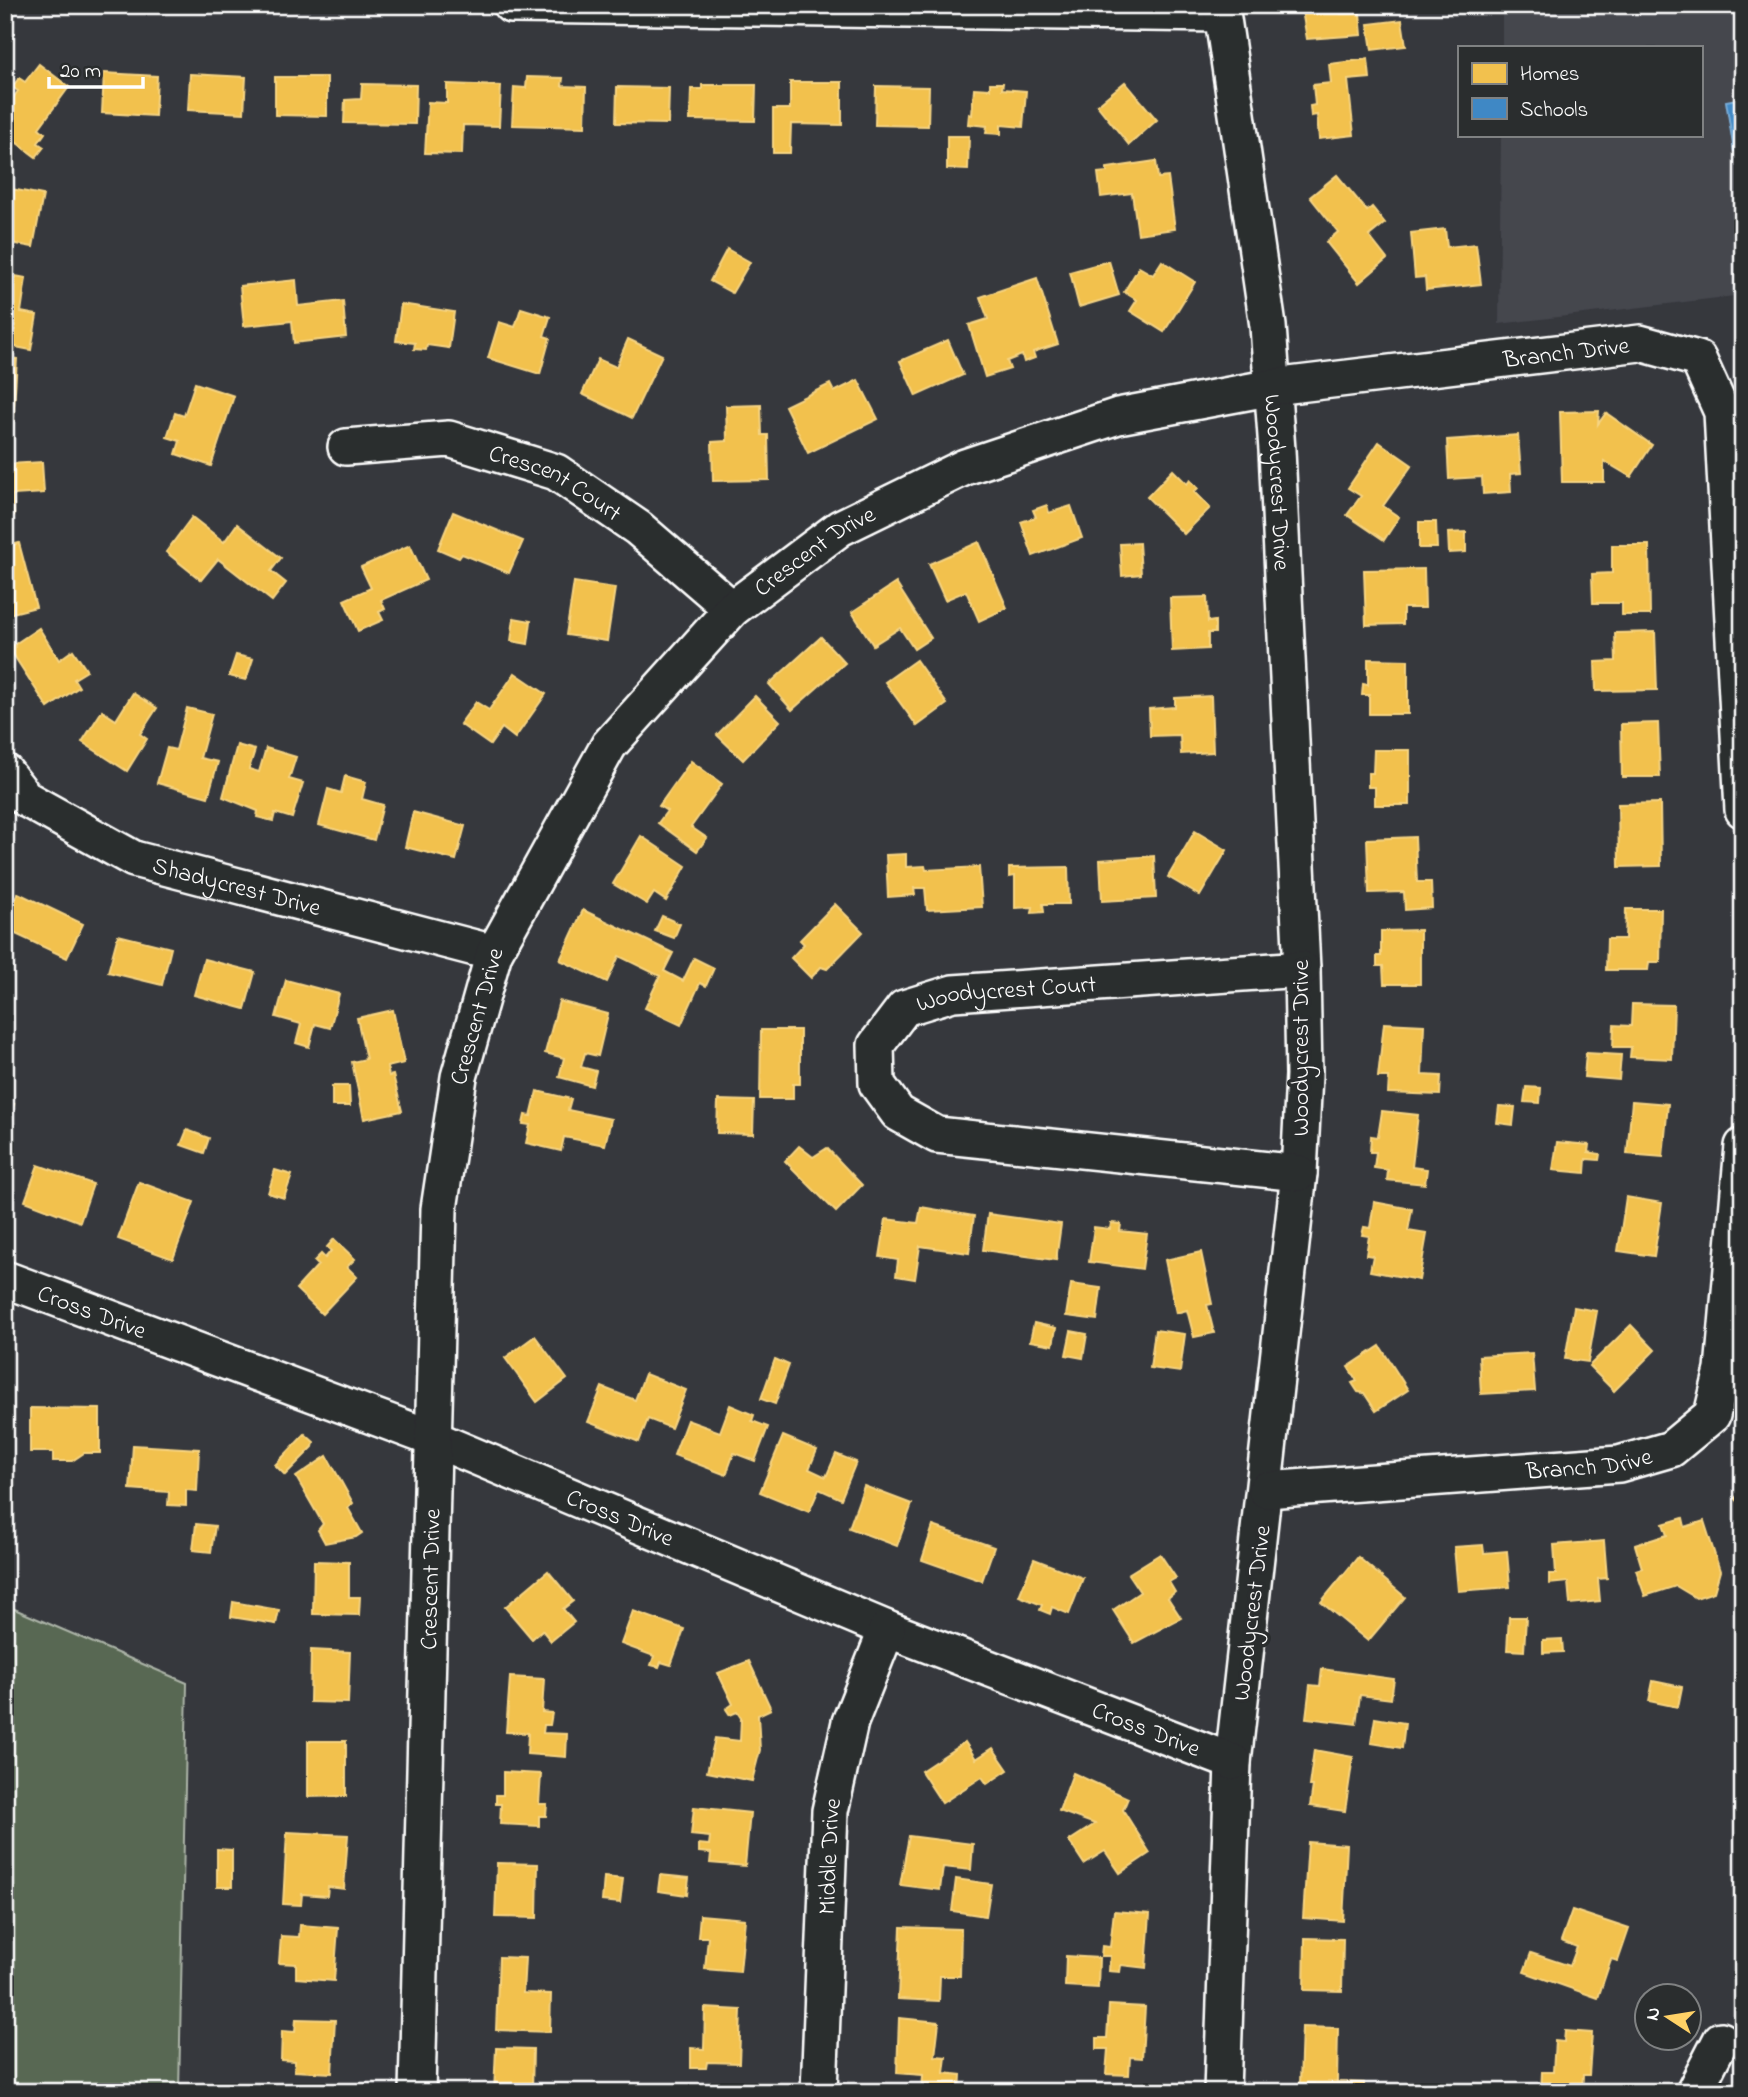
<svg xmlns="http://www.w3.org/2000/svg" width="1748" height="2097" font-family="'Indie Flower',sans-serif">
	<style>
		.built { fill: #45464e }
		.green { fill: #586852; stroke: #acb4a8; stroke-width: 2 }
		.homes { fill: #f2c14e; stroke: #f6d483; stroke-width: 2 }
		.schools { fill: #3f88c5; stroke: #79acd6; stroke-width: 2 }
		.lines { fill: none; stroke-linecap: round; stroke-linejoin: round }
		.minor-casing { stroke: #fff; stroke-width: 40 }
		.minor { stroke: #2a2d2e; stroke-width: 35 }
		.labels { text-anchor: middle; stroke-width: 7; stroke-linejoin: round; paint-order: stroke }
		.street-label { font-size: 24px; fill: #fff; stroke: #2a2d2e }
	</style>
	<rect width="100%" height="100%" fill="#36383d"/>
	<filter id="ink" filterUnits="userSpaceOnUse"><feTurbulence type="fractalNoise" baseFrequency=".0143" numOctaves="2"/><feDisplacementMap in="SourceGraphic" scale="14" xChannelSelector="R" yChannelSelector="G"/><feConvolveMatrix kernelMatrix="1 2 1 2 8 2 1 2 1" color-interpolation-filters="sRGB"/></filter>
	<g filter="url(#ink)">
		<polygon class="built" points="1502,5 1743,5 1743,295 1499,324 1501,135 1701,135 1701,47 1502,47"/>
		<polygon class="green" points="5,1605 187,1683 179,2092 5,2092"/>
		<g class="homes">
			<polygon points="1301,5 1340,5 1341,14 1360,13 1362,35 1307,39"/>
			<polygon points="1402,20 1406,46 1372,50 1368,24"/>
			<polygon points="1368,59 1370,78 1348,80 1354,135 1319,139 1317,115 1311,116 1310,106 1315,105 1313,85 1331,83 1329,64"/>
			<polygon points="39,64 69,87 39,128 45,133 38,143 44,147 36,157 5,134 5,125 14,113 6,107 18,91 12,87 19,78 25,82"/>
			<polygon points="104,73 157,76 155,116 102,113"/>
			<polygon points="190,74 246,77 244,113 188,110"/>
			<polygon points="275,77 327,77 327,116 275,115"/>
			<polygon points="527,77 563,78 562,86 586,87 585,127 512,125 514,87 526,88"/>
			<polygon points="790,82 842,82 842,125 791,124 790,153 773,153 773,109 790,109"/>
			<polygon points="1125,82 1157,120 1129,145 1097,105"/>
			<polygon points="990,83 1003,83 1002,89 1026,91 1023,127 1001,125 1001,134 986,133 987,126 968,124 969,114 972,115 974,88 990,89"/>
			<polygon points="362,84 416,85 415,124 344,123 345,100 361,99"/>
			<polygon points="447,84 501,86 499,126 463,125 462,154 425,153 428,102 447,103"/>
			<polygon points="702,85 756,85 755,121 690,120 691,89 702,89"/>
			<polygon points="876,86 929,87 928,126 875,125"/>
			<polygon points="617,87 669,88 668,124 616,123"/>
			<polygon points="947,136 969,136 968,170 947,169"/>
			<polygon points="1156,161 1158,178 1168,177 1175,229 1138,234 1132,193 1101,197 1098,173 1107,172 1107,168"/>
			<polygon points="1337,175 1367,211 1372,207 1385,223 1369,236 1387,259 1359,283 1326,242 1338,232 1310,197"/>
			<polygon points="6,188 43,195 33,247 5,242"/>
			<polygon points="1445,229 1447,247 1476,244 1481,284 1426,290 1425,277 1415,278 1411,233"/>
			<polygon points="727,249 750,262 732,293 710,281"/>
			<polygon points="1109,261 1119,295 1079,307 1070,272"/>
			<polygon points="1162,261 1195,282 1164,332 1130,311 1137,300 1124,292 1139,267 1153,275"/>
			<polygon points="5,274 26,278 21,312 37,315 31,350 5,345"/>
			<polygon points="1037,278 1058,344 1033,352 1035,358 1024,362 1022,355 1007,361 1010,369 985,377 969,325 988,319 980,297"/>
			<polygon points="296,280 298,306 343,301 346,337 294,343 292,321 244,326 240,286"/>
			<polygon points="401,304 454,312 449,348 427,345 426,350 414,349 415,343 396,341"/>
			<polygon points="521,308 550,317 544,336 550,338 540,374 488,358 499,322 515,327"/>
			<polygon points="628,339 662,355 632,418 582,394 598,359 616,367"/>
			<polygon points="948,340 963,375 916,396 900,361"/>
			<polygon points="5,358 17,359 12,438 5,437"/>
			<polygon points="858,380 878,419 808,453 785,406 830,384 834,392"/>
			<polygon points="195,383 234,396 211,466 176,454 180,441 167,437 175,413 184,416"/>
			<polygon points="761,405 762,435 768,435 769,480 713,481 712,442 727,441 726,406"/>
			<polygon points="1599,411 1598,424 1606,413 1652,445 1631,477 1604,461 1604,482 1562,482 1560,412"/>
			<polygon points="1518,435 1521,473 1510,474 1511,492 1483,494 1482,477 1449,479 1447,440"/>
			<polygon points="1379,442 1412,465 1383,506 1399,517 1384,540 1347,515 1361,496 1348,488"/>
			<polygon points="5,452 9,452 9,464 42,462 44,493 13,495 14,515 5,515"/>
			<polygon points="1173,470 1187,484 1190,480 1198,488 1194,492 1210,508 1184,534 1147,497"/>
			<polygon points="1047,505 1049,513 1071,506 1082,538 1033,556 1021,522 1036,517 1033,510"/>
			<polygon points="453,512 523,541 509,573 462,554 459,558 438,549"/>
			<polygon points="192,517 224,542 237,524 281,558 271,571 286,583 272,601 218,559 201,580 166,552"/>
			<polygon points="1419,522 1436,522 1437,548 1419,548"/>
			<polygon points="1466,532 1466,552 1449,553 1448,533"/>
			<polygon points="979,542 1007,608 979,621 966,591 945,600 929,564"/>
			<polygon points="19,543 36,607 5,615 5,547"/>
			<polygon points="1139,543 1141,574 1122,576 1120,544"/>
			<polygon points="410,545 426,580 381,600 385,609 379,612 383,620 358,631 344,600 371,588 361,567"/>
			<polygon points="1612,545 1649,545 1650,615 1622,615 1622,603 1593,603 1592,574 1612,573"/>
			<polygon points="1424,569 1425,608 1403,608 1403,624 1366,625 1364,570"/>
			<polygon points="574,582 615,588 607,641 566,635"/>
			<polygon points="896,583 931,638 914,649 900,628 873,645 852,612"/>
			<polygon points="1207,597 1208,622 1215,621 1215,633 1208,633 1208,649 1172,651 1170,598"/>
			<polygon points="514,618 531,621 528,644 511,641"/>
			<polygon points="39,628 59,660 73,650 87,671 74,679 79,687 48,708 9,648"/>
			<polygon points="1655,632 1657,690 1596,691 1595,662 1616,661 1615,633"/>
			<polygon points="821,637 845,663 792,710 769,684"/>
			<polygon points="236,655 253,659 246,680 229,676"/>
			<polygon points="1368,659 1408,660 1408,714 1369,714 1369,695 1362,695 1363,684 1368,685"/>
			<polygon points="916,660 947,704 917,726 885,682"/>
			<polygon points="515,673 546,694 515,738 502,728 490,745 460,724 476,702 489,710"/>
			<polygon points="133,693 157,708 140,734 147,739 127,771 82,742 102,711 116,720"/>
			<polygon points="755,696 780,721 743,760 717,735"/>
			<polygon points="1211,696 1213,752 1181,754 1180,735 1150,736 1149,709 1175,707 1175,698"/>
			<polygon points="187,708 212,714 200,758 218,762 208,797 157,783 167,748 176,750"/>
			<polygon points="1658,723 1660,777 1622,777 1621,724"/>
			<polygon points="237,745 255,750 249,769 259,772 266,748 296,757 289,779 303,783 292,818 275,813 273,821 257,817 258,811 223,797"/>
			<polygon points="1374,750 1410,750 1410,805 1375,805 1375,787 1368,787 1368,773 1373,773"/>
			<polygon points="691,761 722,784 691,827 707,838 697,851 658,823 667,811 659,806"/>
			<polygon points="345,776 366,782 362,799 383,805 374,840 319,825 328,789 341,793"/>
			<polygon points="1660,803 1661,866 1619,867 1618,804"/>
			<polygon points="413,812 465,826 456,860 405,847"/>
			<polygon points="1195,831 1227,850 1200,896 1168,877"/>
			<polygon points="641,836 686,866 666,901 654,893 647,904 613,884"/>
			<polygon points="1415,837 1417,882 1431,882 1432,908 1405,910 1404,892 1369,893 1367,839"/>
			<polygon points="906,854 906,867 925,866 926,870 979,867 982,907 927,910 925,888 914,888 915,895 888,897 886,855"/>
			<polygon points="1154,856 1156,898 1102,901 1100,860"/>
			<polygon points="1068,867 1069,904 1043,904 1044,912 1032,913 1033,907 1015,908 1015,876 1009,877 1009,868"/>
			<polygon points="18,893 83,924 67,958 5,929 5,919"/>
			<polygon points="835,904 863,932 827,969 821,967 811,978 791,958 804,944 800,940"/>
			<polygon points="1626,909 1661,909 1660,962 1649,962 1648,970 1606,970 1607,939 1625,939"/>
			<polygon points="583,910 673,953 664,971 683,981 694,958 714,968 706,986 700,983 681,1025 645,1008 660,976 619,956 607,982 560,960"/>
			<polygon points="662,916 680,924 674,938 655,931"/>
			<polygon points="1420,930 1420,984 1384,984 1383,966 1377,966 1377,956 1381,956 1381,931"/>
			<polygon points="118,935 171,948 162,985 108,972"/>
			<polygon points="204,959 255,972 245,1009 194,995"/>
			<polygon points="286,980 339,994 330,1028 315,1024 309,1047 296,1043 301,1024 276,1017"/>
			<polygon points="559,1001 608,1014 598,1056 585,1053 581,1067 596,1071 592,1086 559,1077 564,1058 545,1053"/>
			<polygon points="1632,1004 1674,1005 1672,1059 1630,1057 1631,1047 1613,1047 1614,1025 1631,1026"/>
			<polygon points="393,1010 404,1063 387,1067 389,1076 393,1075 402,1111 364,1119 352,1062 366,1059 357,1018"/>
			<polygon points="1384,1023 1424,1025 1422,1075 1441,1076 1440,1095 1388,1093 1389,1077 1378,1077"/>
			<polygon points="761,1030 800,1030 800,1084 793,1084 793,1099 760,1099"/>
			<polygon points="1586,1053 1621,1055 1619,1080 1584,1077"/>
			<polygon points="332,1086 349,1086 350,1106 332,1106"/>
			<polygon points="1526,1087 1541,1088 1540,1103 1524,1102"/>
			<polygon points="537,1091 571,1099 568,1110 611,1119 605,1145 564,1137 561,1151 526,1143 530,1125 523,1124 525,1115 531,1116"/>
			<polygon points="718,1100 754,1101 753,1134 717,1133"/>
			<polygon points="5,1101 14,1104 5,1131"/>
			<polygon points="1632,1101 1668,1104 1663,1157 1627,1154"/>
			<polygon points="1499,1106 1515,1107 1513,1125 1497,1123"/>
			<polygon points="1382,1111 1418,1115 1412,1167 1427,1169 1425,1184 1387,1180 1388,1170 1374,1168 1376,1152 1370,1152 1371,1136 1378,1137"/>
			<polygon points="187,1130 209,1138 204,1153 181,1145"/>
			<polygon points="1557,1142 1589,1145 1588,1152 1600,1154 1599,1160 1586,1159 1585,1173 1553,1170"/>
			<polygon points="799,1146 813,1157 827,1148 862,1185 836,1212 785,1161"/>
			<polygon points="38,1165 93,1184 80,1222 25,1201"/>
			<polygon points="275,1170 292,1175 284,1198 268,1193"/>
			<polygon points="139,1182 194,1202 173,1259 118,1239"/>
			<polygon points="1626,1197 1662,1203 1654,1256 1618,1251"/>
			<polygon points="1374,1202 1412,1209 1408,1231 1427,1234 1419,1280 1370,1271 1373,1256 1366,1255 1369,1236 1362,1235 1364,1227 1370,1228"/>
			<polygon points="921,1207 974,1216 969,1253 920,1246 915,1279 896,1276 898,1260 880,1257 886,1219 918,1223"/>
			<polygon points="988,1214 1061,1224 1056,1260 983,1250"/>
			<polygon points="1111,1223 1121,1224 1120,1231 1147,1234 1142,1269 1089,1262 1094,1227 1110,1229"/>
			<polygon points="334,1239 355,1259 347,1267 357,1277 322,1314 296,1289 318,1265 314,1261 321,1254 325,1258 331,1251 327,1247"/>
			<polygon points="1201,1252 1212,1304 1207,1305 1214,1333 1194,1337 1187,1310 1176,1313 1165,1260"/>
			<polygon points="1071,1284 1101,1288 1097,1320 1066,1316"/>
			<polygon points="1574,1307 1597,1311 1588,1362 1565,1359"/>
			<polygon points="1034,1323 1056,1328 1053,1345 1030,1341"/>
			<polygon points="1631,1325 1655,1350 1614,1391 1589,1366"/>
			<polygon points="1155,1330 1185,1334 1180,1372 1150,1368"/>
			<polygon points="1071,1331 1087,1334 1083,1358 1066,1355"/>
			<polygon points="535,1336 567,1379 537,1402 505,1358"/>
			<polygon points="1380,1346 1408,1390 1376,1411 1364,1393 1358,1392 1352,1383 1357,1381 1348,1367"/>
			<polygon points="1532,1353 1535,1391 1481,1394 1479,1356"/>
			<polygon points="775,1359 789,1365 775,1404 761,1399"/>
			<polygon points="645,1374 686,1390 671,1428 648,1419 639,1442 588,1422 602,1387 635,1400"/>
			<polygon points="730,1405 754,1415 752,1421 768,1427 755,1461 734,1453 726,1475 674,1455 687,1420 720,1432"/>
			<polygon points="30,1408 100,1409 100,1453 84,1453 72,1461 53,1461 53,1452 30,1452"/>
			<polygon points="305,1434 314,1442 313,1447 285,1475 275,1465"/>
			<polygon points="783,1436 817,1450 809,1469 826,1477 836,1454 856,1462 841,1499 819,1489 809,1512 760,1492"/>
			<polygon points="133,1445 199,1449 197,1491 186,1490 186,1506 168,1505 169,1492 130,1489"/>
			<polygon points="327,1456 353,1503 348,1508 362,1533 356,1537 325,1543 318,1530 323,1524 296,1477"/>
			<polygon points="864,1486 912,1504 897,1546 849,1528"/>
			<polygon points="1743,1491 1743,1507 1735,1498"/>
			<polygon points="1683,1518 1685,1527 1704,1521 1720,1571 1714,1592 1696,1598 1676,1586 1645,1596 1636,1570 1642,1568 1635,1545 1667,1535 1663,1524"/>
			<polygon points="196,1524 215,1526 211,1552 193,1550"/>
			<polygon points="933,1526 994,1547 982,1581 922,1560"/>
			<polygon points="1604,1541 1607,1578 1598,1579 1600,1601 1570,1604 1568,1582 1549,1584 1549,1574 1556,1574 1554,1545"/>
			<polygon points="1483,1545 1484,1553 1507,1551 1510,1587 1458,1591 1454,1547"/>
			<polygon points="1160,1554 1176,1578 1169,1582 1175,1592 1168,1598 1181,1618 1134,1643 1113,1610 1140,1592 1128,1574"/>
			<polygon points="1358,1557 1405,1597 1368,1641 1321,1602"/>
			<polygon points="1034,1559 1083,1578 1069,1614 1052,1607 1050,1614 1040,1610 1042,1605 1019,1596"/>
			<polygon points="314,1561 349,1562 349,1597 360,1597 359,1615 313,1614"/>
			<polygon points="548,1571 573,1601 563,1609 574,1622 551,1641 542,1630 532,1639 505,1607"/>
			<polygon points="233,1602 279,1610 276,1624 231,1617"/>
			<polygon points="633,1611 684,1629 671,1665 661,1662 659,1667 651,1665 654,1656 621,1644"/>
			<polygon points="1509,1617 1526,1617 1524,1651 1507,1650"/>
			<polygon points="1562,1639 1563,1652 1543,1653 1543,1640"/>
			<polygon points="311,1650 350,1652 348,1703 310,1702"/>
			<polygon points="749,1661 771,1709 758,1715 760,1750 752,1781 707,1772 715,1738 740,1741 741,1718 737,1712 730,1715 726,1709 733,1704 718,1673"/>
			<polygon points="1322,1669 1394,1679 1391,1699 1360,1695 1356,1724 1306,1718 1310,1685 1320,1686"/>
			<polygon points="510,1677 544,1679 542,1712 552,1713 550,1725 544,1725 543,1733 567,1734 566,1757 527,1754 528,1733 506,1732"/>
			<polygon points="1653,1681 1682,1687 1678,1707 1649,1701"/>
			<polygon points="1375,1718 1405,1723 1402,1748 1371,1743"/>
			<polygon points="308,1741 346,1741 346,1796 308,1797"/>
			<polygon points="965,1742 976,1759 993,1748 1008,1770 987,1784 982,1777 942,1803 921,1771"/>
			<polygon points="1314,1750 1353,1757 1345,1811 1310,1806 1313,1786 1309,1786"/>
			<polygon points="503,1772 541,1774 539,1804 547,1804 546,1816 539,1816 539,1826 500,1824 501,1804 496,1804 496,1795 503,1795"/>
			<polygon points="1073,1773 1128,1798 1123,1810 1150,1853 1120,1873 1105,1851 1084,1864 1069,1841 1095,1824 1059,1811"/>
			<polygon points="694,1807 750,1813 745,1866 710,1863 711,1853 699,1852 699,1844 709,1845 710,1837 691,1835"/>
			<polygon points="287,1832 348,1835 344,1889 328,1887 327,1896 302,1894 301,1905 283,1904"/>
			<polygon points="909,1836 973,1844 971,1870 943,1867 940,1890 900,1885"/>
			<polygon points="1308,1842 1347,1845 1343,1921 1303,1918"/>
			<polygon points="217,1849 232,1850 232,1887 217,1887"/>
			<polygon points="497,1863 538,1864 537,1918 495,1917"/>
			<polygon points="660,1875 689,1878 687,1895 658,1891"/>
			<polygon points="604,1877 623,1879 620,1903 602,1901"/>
			<polygon points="956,1879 991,1884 986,1916 952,1911"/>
			<polygon points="1572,1910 1629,1929 1618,1961 1611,1959 1598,1998 1524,1972 1531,1953 1570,1966 1577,1947 1561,1941"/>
			<polygon points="1114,1911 1150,1914 1146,1968 1121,1965 1120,1972 1109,1971 1110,1956 1101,1956 1102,1946 1110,1947"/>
			<polygon points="700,1915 745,1919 740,1972 705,1969 708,1937 698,1937"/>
			<polygon points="300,1925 338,1928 334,1981 296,1978 296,1964 279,1963 281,1936 299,1937"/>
			<polygon points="901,1927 961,1929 960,1976 940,1976 939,2001 898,1999"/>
			<polygon points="1305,1938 1343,1939 1342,1991 1304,1990"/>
			<polygon points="1066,1956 1099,1958 1098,1988 1065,1986"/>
			<polygon points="499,1957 525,1958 523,1993 551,1994 550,2032 496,2030"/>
			<polygon points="1109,2005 1145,2007 1142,2058 1130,2057 1129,2075 1106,2074 1108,2049 1097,2049 1097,2038 1107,2038"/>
			<polygon points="705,2008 741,2010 739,2063 707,2062 706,2068 691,2068 691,2048 704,2049"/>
			<polygon points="899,2018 939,2022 935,2056 946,2057 944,2073 961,2075 960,2092 922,2092 923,2075 897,2073"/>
			<polygon points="296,2019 335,2020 332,2073 294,2071 295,2061 281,2060 282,2031 295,2032"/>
			<polygon points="1302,2027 1338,2028 1337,2082 1364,2083 1364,2092 1314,2092 1314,2084 1300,2083"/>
			<polygon points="1565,2031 1592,2033 1589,2075 1583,2075 1582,2092 1541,2092 1542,2072 1553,2072 1555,2041 1564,2042"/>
			<polygon points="496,2048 533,2049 532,2091 557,2092 494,2092"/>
		</g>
		<polygon class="schools" points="1743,98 1743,149 1734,151 1726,101"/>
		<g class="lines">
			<g class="minor-casing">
				<g id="minor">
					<polyline points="511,5 1222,14"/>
					<path id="s1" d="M1221,5L1268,326L1277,450L1302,969L1304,1075L1299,1173L1233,1762L1222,2092"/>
					<path id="s2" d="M346,447L449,439L556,472L638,528L732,609"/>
					<path id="s3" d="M5,772L26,799L134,859L494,953"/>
					<path id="s4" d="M1299,1173L937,1135L898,1113L877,1084L876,1045L904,1008L953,993L1302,969"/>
					<path id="s5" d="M5,1279L434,1439L887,1629L1233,1762"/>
					<path id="s6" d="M1266,1490L1619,1464L1671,1449L1712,1415L1723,1370L1743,1146"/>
					<path id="s7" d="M417,2092L439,1209L459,1077L494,953L609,745L732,609L840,528L965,467L1118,416L1273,387L1640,343L1698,359L1722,412L1743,810"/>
					<path id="s8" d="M819,2092L830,1811L850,1722L887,1629"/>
					<polyline points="1694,2092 1721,2040"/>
				</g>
			</g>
			<use href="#minor" class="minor"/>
		</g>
	</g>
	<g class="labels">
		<g class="street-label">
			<text dy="8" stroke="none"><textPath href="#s7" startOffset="2455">Branch Drive</textPath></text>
			<text dy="8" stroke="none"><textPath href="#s1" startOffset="481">Woodycrest Drive</textPath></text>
			<text dy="8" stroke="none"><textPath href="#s2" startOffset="219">Crescent Court</textPath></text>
			<text dy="8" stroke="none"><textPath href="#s7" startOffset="1668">Crescent Drive</textPath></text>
			<text dy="8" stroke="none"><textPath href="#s3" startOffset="264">Shadycrest Drive</textPath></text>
			<text dy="8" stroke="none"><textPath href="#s4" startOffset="634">Woodycrest Court</textPath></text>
			<text dy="8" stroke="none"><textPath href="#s7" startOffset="1080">Crescent Drive</textPath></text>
			<text transform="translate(1300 1048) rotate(-90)" y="8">Woodycrest Drive</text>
			<text dy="8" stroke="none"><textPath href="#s5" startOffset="93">Cross Drive</textPath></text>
			<text dy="8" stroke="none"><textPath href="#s6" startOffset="324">Branch Drive</textPath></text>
			<text dy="8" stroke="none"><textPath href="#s5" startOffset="660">Cross Drive</textPath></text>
			<text dy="8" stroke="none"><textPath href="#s7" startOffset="513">Crescent Drive</textPath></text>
			<text transform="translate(1251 1613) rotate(-83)" y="8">Woodycrest Drive</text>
			<text dy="8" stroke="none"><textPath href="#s5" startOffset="1227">Cross Drive</textPath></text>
			<text dy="8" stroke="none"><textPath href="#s8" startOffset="236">Middle Drive</textPath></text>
		</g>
	</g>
	<rect width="1748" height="2097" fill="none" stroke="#2a2d2e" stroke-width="28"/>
	<rect x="14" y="14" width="1720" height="2069" fill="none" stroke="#fff" stroke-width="2.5" filter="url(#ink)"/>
	<rect x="1458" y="46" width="245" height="91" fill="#2a2d2e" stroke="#7f8182" stroke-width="2"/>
	<rect x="1472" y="63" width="35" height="21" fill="#f2c14e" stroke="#7f8182" stroke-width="2"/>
	<text x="1520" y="80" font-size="21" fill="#ffffff">Homes</text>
	<rect x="1472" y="98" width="35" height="21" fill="#3f88c5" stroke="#7f8182" stroke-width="2"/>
	<text x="1520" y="116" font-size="21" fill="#ffffff">Schools</text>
	<g transform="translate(1668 2017) rotate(282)"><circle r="33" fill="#2a2d2e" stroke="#7f8182" stroke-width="2"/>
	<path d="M0-5L12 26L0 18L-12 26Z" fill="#ffd166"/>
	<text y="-10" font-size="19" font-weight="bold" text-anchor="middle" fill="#ffffff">N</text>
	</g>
	<path d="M49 77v10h94v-10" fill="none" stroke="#ffffff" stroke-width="3.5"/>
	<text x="60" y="77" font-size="21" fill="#ffffff" stroke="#2a2d2e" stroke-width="5" paint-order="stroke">20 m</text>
</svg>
